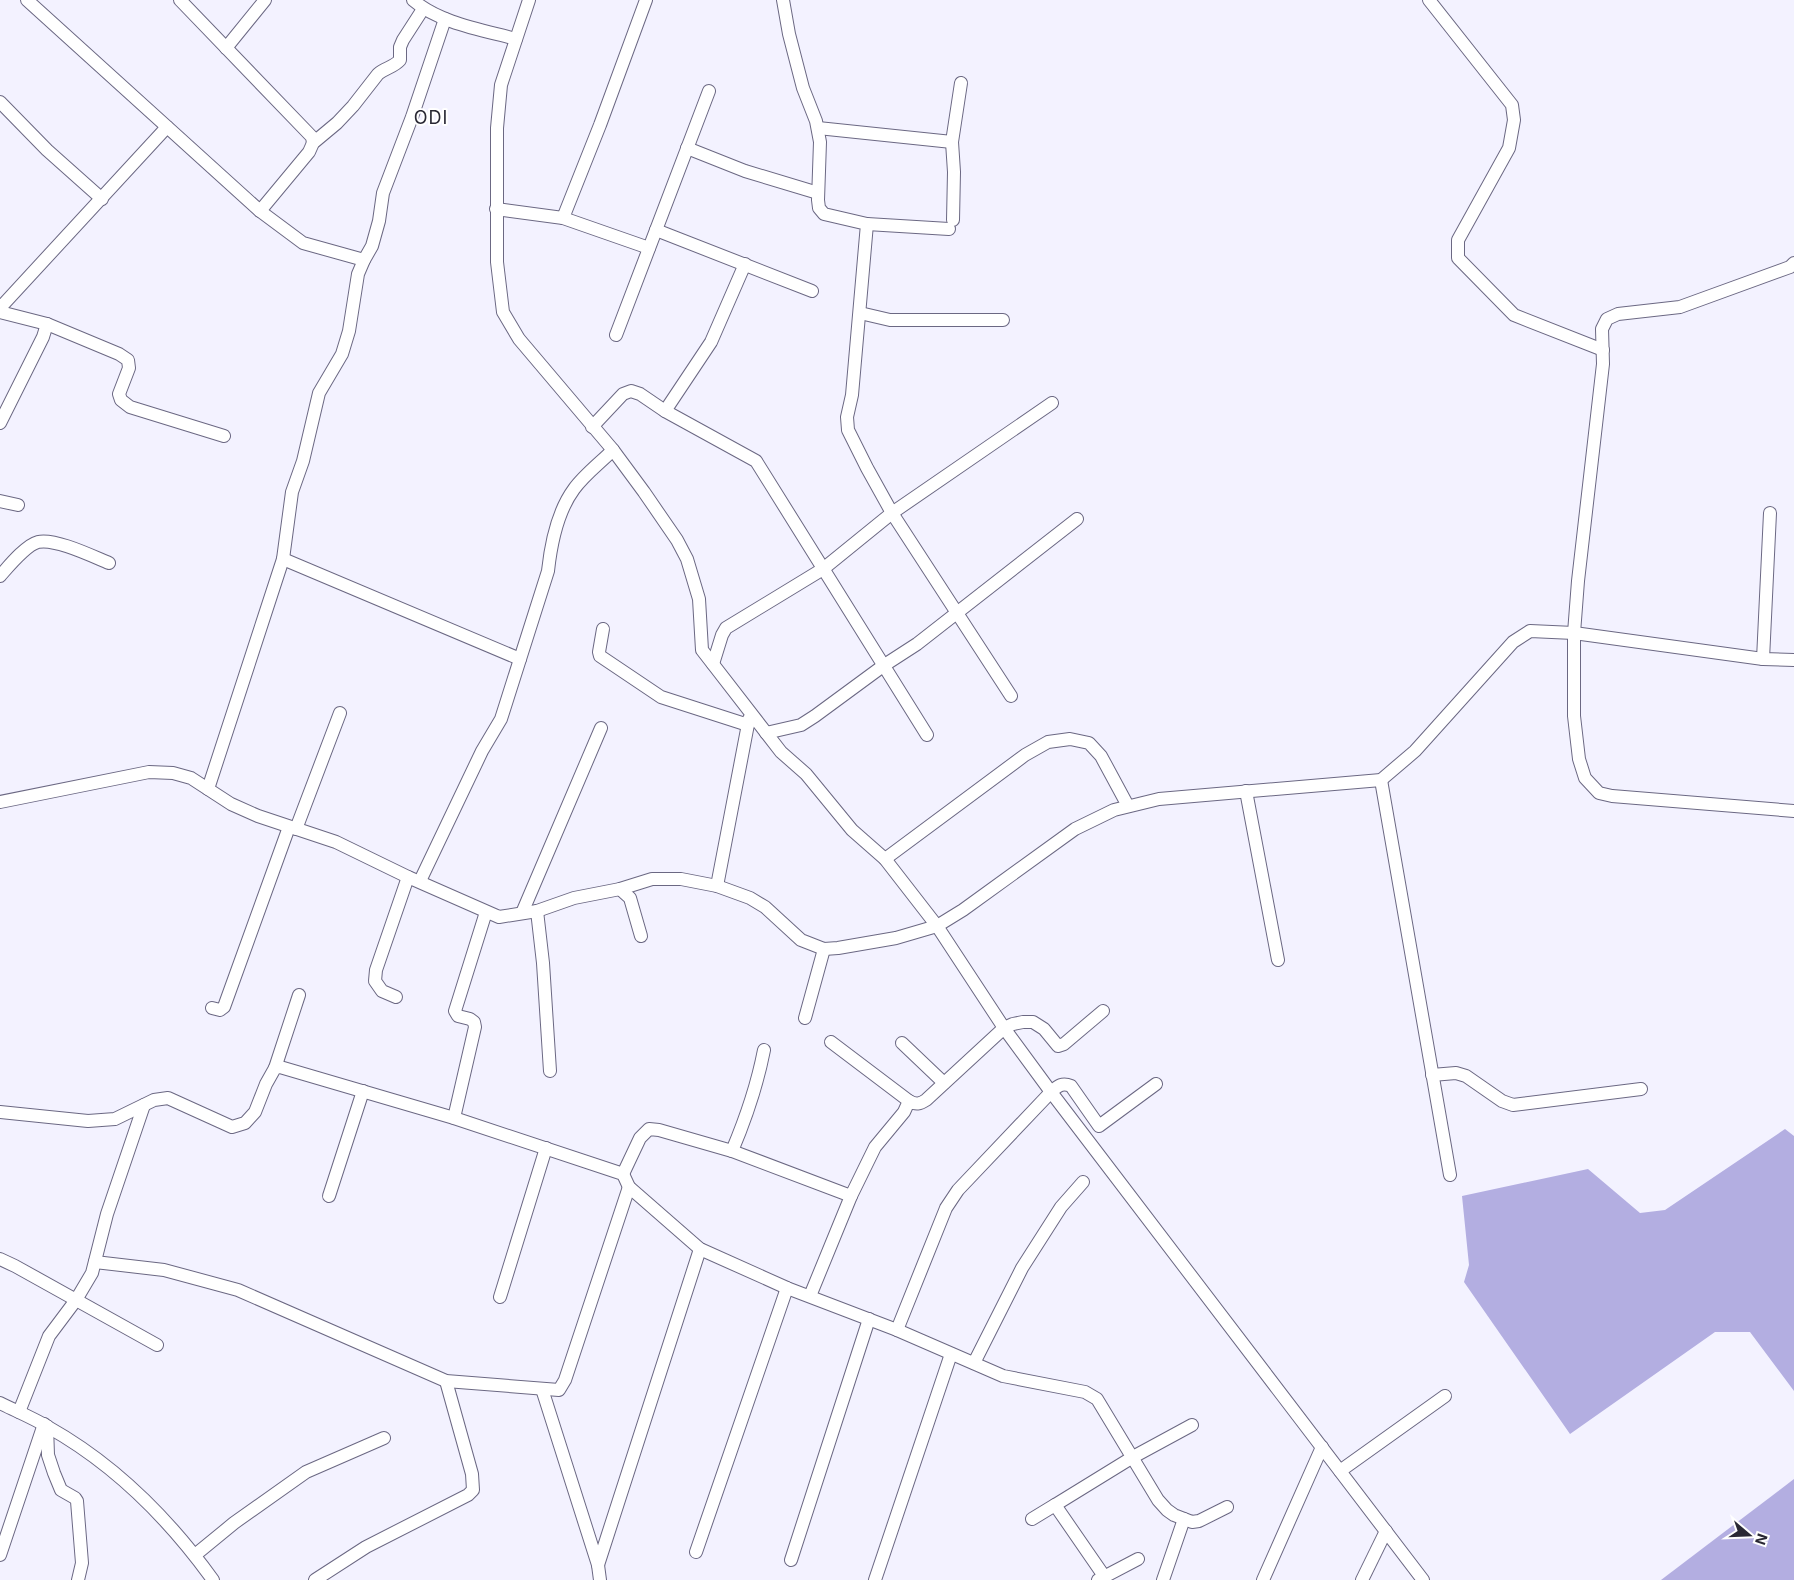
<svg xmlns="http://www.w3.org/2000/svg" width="1794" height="1580" font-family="Inter,sans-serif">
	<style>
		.forest { fill: #b3aee1 }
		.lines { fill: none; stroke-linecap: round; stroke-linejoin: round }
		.minor-casing { stroke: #6b6883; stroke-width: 14 }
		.minor { stroke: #fff; stroke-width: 12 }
		.labels { text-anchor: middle; stroke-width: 4; stroke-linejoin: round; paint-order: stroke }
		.quarter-label { font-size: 18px; letter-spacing: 1px; fill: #292834; stroke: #fff }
	</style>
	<rect width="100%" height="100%" fill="#f3f2ff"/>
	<g class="forest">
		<polygon points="1785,1129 1794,1136 1794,1391 1750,1332 1715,1332 1570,1434 1464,1282 1469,1265 1462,1196 1588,1169 1640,1213 1665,1210"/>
		<polygon points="1794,1479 1794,1580 1661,1580"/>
	</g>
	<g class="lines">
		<g class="minor-casing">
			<g id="minor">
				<polyline points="27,0 260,211 303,243 364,260"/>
				<polyline points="180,0 312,137 313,143"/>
				<path d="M413,0C439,23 483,30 516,39"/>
				<polyline points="529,0 501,85 497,128 497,262 503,312 519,339 613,450 644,492 677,540 687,559 699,599 702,650 781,752 806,774 852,830 885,859 937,926 1004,1028 1051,1092 1423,1580"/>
				<polyline points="783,0 789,34 803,88 816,121 820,142 818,200 819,208 824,214 867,224 852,395 847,417 848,430 867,468 892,513 1011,696"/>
				<polyline points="1429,0 1512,105 1514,120 1509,148 1458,240 1458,258 1514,315 1603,350"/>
				<polyline points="226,48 265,0"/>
				<polyline points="0,102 47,150 102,199"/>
				<polyline points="818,128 952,142"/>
				<polyline points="687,148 745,171 818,193"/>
				<polyline points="496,209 563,218 649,248"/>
				<path d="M260,211L309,152L313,143L337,123L353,106L378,74C385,68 394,67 400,60V47L403,40L423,9"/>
				<polyline points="563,218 600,125 646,0"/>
				<polyline points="953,220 954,172 952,142 961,83"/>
				<polyline points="867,224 949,229"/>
				<polyline points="656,230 812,291"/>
				<polyline points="1794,263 1790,267 1680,307 1618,314 1607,319 1602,329 1603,364 1578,581 1574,633 1574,716 1579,759 1585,778 1599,793 1612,796 1794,811"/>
				<polyline points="0,308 167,127"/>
				<polyline points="0,312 47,324 119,354 128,360 129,368 119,394 121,400 130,407 224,436"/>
				<polyline points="860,313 890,320 1003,320"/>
				<polyline points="616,335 709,91"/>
				<polyline points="665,411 711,342 745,264"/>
				<polyline points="0,423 43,337 47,324"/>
				<polyline points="592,427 623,394 631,391 640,394 665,411 756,461 927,735"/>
				<polyline points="0,501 18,505"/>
				<polyline points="283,559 520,659"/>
				<path d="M0,576C8,567 26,545 38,542C55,538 92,556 109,563"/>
				<polyline points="603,629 599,652 600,656 661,697 748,725"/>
				<polyline points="1763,659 1770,513"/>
				<polyline points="713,664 722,635 726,628 823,569 892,513 1052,403"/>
				<polyline points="766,733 801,725 815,716 883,666 917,644 1077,519"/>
				<polyline points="1381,780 1450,1175"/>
				<polyline points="208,789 283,559 292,492 303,461 319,393 342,354 349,331 358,274 364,260 372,246 379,221 383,193 412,117 445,19"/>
				<polyline points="1246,791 1278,960"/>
				<polyline points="0,802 149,772 173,773 191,778 231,804 258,816 336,842 408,877 499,917 537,911 574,898 620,889 652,879 681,879 717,886 750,898 765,907 801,940 824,949 838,948 896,938 937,926 963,910 1075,829 1114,810 1159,799 1381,780 1415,751 1513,642 1530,631 1574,633 1763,659 1794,660"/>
				<polyline points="296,829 340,713"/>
				<polyline points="885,859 1025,755 1048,742 1070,739 1089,743 1101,756 1128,806"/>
				<path d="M420,881L482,751L501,719L548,571C551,543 557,512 574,489C584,475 600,463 613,450"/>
				<polyline points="717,886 749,719"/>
				<polyline points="620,889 630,898 641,936"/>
				<polyline points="537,911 543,963 550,1071"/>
				<polyline points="522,913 601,728"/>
				<polyline points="396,997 382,991 375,981 376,970 408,877"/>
				<polyline points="212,1008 220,1010 224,1007 289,827"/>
				<polyline points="805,1018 824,949"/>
				<polyline points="831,1042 909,1101 904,1112 875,1147 851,1196"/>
				<polyline points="902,1043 944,1083"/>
				<polyline points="275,1068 299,995"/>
				<polyline points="1432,1075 1456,1073 1466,1076 1502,1101 1513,1105 1641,1089"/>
				<path d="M909,1101C916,1105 920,1104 926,1100L1004,1028L1013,1024L1023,1022H1033L1044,1029L1058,1046L1064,1044L1103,1011"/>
				<polyline points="0,1112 88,1121 115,1119 154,1100 168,1098 232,1127 245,1123 255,1112 266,1084 275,1068 280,1067 454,1118 623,1174 629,1187 700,1249 787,1288 897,1330 1003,1376 1085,1392 1097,1399 1158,1500 1167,1510 1174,1515 1192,1522 1199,1521 1227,1507"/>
				<polyline points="454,1118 475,1027 474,1022 470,1019 458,1016 455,1011 486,912"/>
				<path d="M732,1151C746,1118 757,1086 764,1050"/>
				<polyline points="623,1174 640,1138 649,1129 659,1130 732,1151 851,1196 810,1296"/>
				<polyline points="329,1196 363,1091"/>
				<polyline points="0,1259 15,1266 157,1345"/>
				<polyline points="95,1262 164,1270 238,1290 446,1381 559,1390 565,1380 629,1187"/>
				<polyline points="500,1297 546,1148"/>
				<path d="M897,1330L946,1208L958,1190L1051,1092C1058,1086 1062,1082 1071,1086L1099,1126L1156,1084"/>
				<polyline points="974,1363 1022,1268 1061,1207 1083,1182"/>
				<polyline points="542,1389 598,1565 600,1580"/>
				<path d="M0,1403C16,1411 33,1418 48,1427C114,1464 169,1519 213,1580"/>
				<polyline points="19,1412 49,1336 76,1300 92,1273 107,1214 144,1105"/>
				<polyline points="47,1426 48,1455 54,1473 61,1490 75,1498 77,1501 82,1563 78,1580"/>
				<polyline points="1340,1471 1445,1396"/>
				<polyline points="1032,1519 1055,1505"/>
				<polyline points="696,1552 787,1288"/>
				<polyline points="0,1555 44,1424"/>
				<polyline points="195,1555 234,1523 306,1472 384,1438"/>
				<polyline points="791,1560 869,1319"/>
				<polyline points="598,1565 700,1249"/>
				<polyline points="1104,1576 1055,1505 1133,1457 1192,1425"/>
				<polyline points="315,1580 366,1547 468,1495 473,1490 472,1474 446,1381"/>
				<polyline points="875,1580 951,1354"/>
				<polyline points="1098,1580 1138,1559"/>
				<polyline points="1163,1580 1184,1519"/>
				<polyline points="1263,1580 1322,1447"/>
				<polyline points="1362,1580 1386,1531"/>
			</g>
		</g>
		<use href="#minor" class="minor"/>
	</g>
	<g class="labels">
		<g class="quarter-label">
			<text x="431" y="124">ODI</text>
		</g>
	</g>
	<g transform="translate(1749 1535) rotate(109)" stroke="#ffffff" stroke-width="4" paint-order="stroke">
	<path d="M0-4L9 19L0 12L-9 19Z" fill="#292834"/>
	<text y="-8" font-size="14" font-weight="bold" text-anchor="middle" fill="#292834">N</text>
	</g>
</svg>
